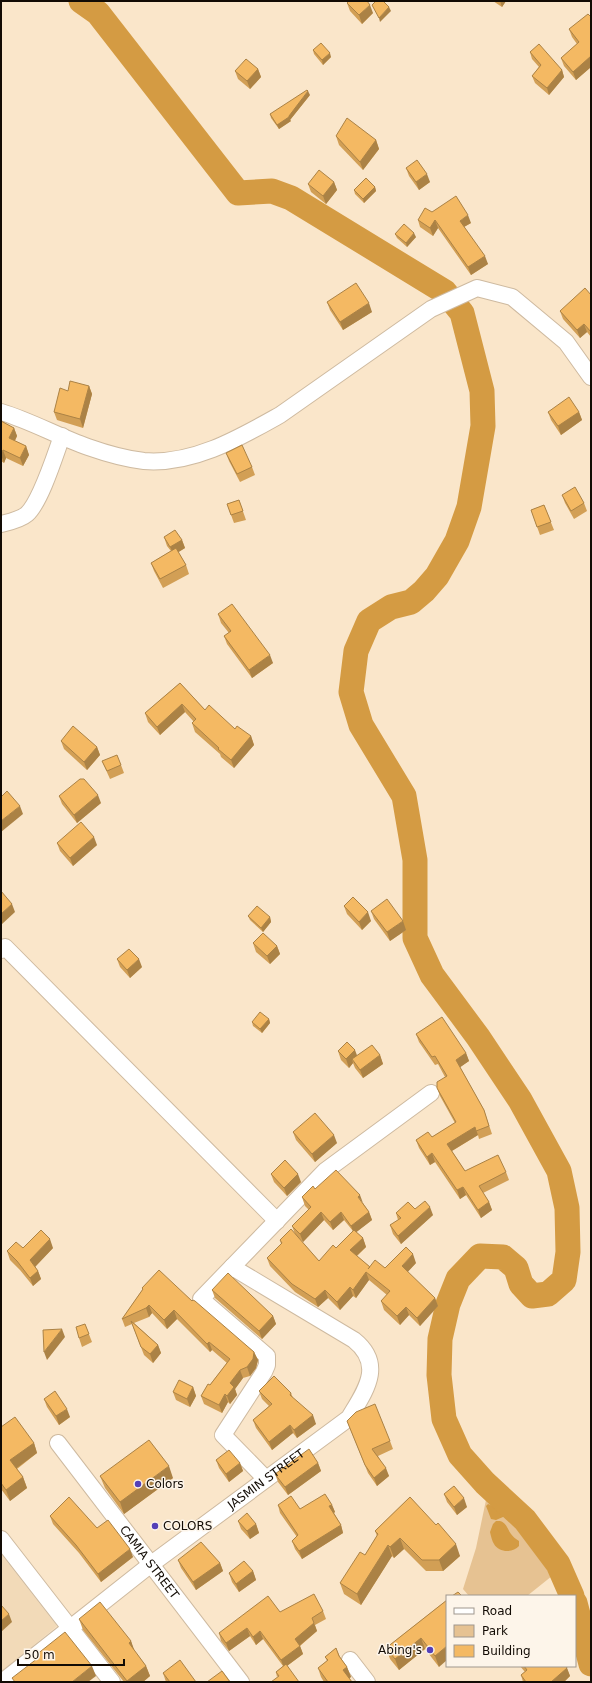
<svg xmlns="http://www.w3.org/2000/svg" width="592" height="1683" font-family="'DejaVu Sans',sans-serif">
	<style>
		.built { fill: #f2dab8 }
		.green { fill: #e6c292 }
		.water { fill: #d49b43 }
		.lines { fill: none; stroke-linecap: round; stroke-linejoin: round }
		.river { stroke: #d49b43; stroke-width: 25 }
		.minor-casing { stroke: #cebaa0; stroke-width: 18 }
		.minor { stroke: #fff; stroke-width: 16 }
		.wall { fill: #d29f55; fill-rule: evenodd }
		.shaded-wall { fill: #ab8245 }
		.building { fill: #f4b963; stroke: #ab8245 }
		.poi-dot { fill: #5440b8; stroke: #fdf5ea; stroke-width: 1.5 }
		.labels { text-anchor: middle; stroke-width: 3; stroke-linejoin: round; paint-order: stroke }
		.street-label { font-size: 12px; fill: #120b04; stroke: #fdf5ea }
		.poi-label { font-size: 12px; fill: #120b04; stroke: #fdf5ea; text-anchor: start }
	</style>
	<rect width="100%" height="100%" fill="#fae6ca"/>
	<polygon class="built" points="1,1554 57,1626 1,1672"/>
	<polygon class="green" points="486,1500 500,1505 514,1516 557,1572 527,1596 469,1596 463,1589 476,1548"/>
	<g class="water">
		<polygon points="488,1504 498,1508 503,1513 503,1517 496,1520 491,1519 486,1506"/>
		<path d="M496,1521C506,1520 506,1527 511,1534C513,1537 516,1539 519,1541V1546C513,1553 499,1553 494,1544C492,1541 491,1536 490,1532L493,1524Z"/>
	</g>
	<g class="lines">
		<g class="river">
			<polyline points="81,1 98,13 238,193 272,191 291,198 445,292 462,313 482,391 483,426 469,507 457,541 437,576 424,591 411,602 391,607 369,621 356,651 351,692 361,725 404,796 415,860 415,938 432,975 478,1037 520,1100 559,1171 567,1208 568,1252 564,1280 548,1294 532,1296 521,1284 516,1268 503,1257 480,1256 458,1279 448,1304 440,1339 439,1375 444,1419 460,1455 485,1483 525,1520 558,1564 572,1596"/>
			<polyline points="575,1603 591,1664"/>
		</g>
		<g class="minor-casing">
			<g id="minor">
				<path d="M1,412C31,421 59,437 88,447C105,453 126,459 144,461C193,465 239,438 280,415L431,309L477,288L512,297L566,342L591,377"/>
				<path d="M1,524C9,522 20,520 27,514C41,501 55,455 62,436"/>
				<polyline points="1,950 5,947 277,1221"/>
				<path id="s1" d="M58,1443L241,1682"/>
				<polyline points="266,1479 223,1435 264,1372 267,1365 267,1356 201,1299 325,1171 431,1093"/>
				<polyline points="1,1539 112,1682"/>
				<polyline points="350,1660 367,1682"/>
				<path id="s2" d="M2,1682L150,1565L349,1418C365,1391 385,1365 354,1340L232,1267"/>
			</g>
		</g>
		<use href="#minor" class="minor"/>
	</g>
	<g class="wall">
		<polygon points="493,1 506,1 502,7"/>
		<polygon points="347,3 373,13 362,24 350,11"/>
		<polygon points="591,15 591,67 576,80 564,66 561,58 577,44 572,37 569,29"/>
		<polygon points="313,50 331,57 323,65 314,54"/>
		<polygon points="530,52 562,70 564,77 549,95 535,83 532,76 539,67 532,59"/>
		<polygon points="258,69 261,77 250,89 238,79 235,71"/>
		<polygon points="310,95 290,120 291,121 279,129 271,118 270,114"/>
		<polygon points="336,136 376,140 379,149 363,170 339,145"/>
		<polygon points="406,168 430,182 419,190 409,176"/>
		<polygon points="334,182 337,190 326,204 311,192 308,184"/>
		<polygon points="375,187 376,191 364,203 355,194 354,190"/>
		<polygon points="432,212 471,223 464,227 488,264 471,275 438,228 433,236 420,227 418,220"/>
		<polygon points="395,234 416,237 407,247 397,238"/>
		<polygon points="591,295 591,337 587,332 580,338 563,319 560,311"/>
		<polygon points="327,302 372,312 343,330 330,310"/>
		<polygon points="89,386 92,394 83,428 57,420 54,412 68,391"/>
		<polygon points="548,412 579,412 582,420 561,435 551,420"/>
		<polygon points="1,421 14,428 17,436 15,441 26,446 29,455 23,466 6,458 4,463 1,461"/>
		<polygon points="226,453 252,467 255,475 240,482 229,461"/>
		<polygon points="562,495 584,503 587,511 574,519 565,503"/>
		<polygon points="239,500 246,520 234,523 227,504"/>
		<polygon points="544,505 554,530 540,535 531,510"/>
		<polygon points="164,537 182,540 185,548 178,552 186,565 189,574 163,588 154,571 151,563 171,551 167,546"/>
		<polygon points="218,614 273,663 252,678 227,644 224,636 229,633 221,623"/>
		<polygon points="180,683 205,710 235,729 251,736 254,745 234,768 221,757 220,754 195,732 192,723 194,722 185,712 160,735 148,722 145,713"/>
		<polygon points="61,741 97,747 100,755 87,770 64,749"/>
		<polygon points="102,761 121,765 124,773 110,779"/>
		<polygon points="59,796 101,803 77,823 62,804"/>
		<polygon points="57,843 97,845 73,866 60,851"/>
		<polygon points="344,906 371,921 362,930 347,914"/>
		<polygon points="371,911 406,930 390,941 374,919"/>
		<polygon points="248,916 270,917 271,922 263,932 250,920"/>
		<polygon points="253,943 277,946 280,954 270,964 256,952"/>
		<polygon points="117,959 142,967 130,978 120,967"/>
		<polygon points="269,1019 270,1023 262,1033 253,1026 252,1022"/>
		<polygon points="416,1034 466,1053 469,1061 460,1067 484,1110 492,1134 479,1139 478,1135 452,1151 465,1171 506,1172 509,1180 483,1193 489,1202 492,1210 481,1218 466,1195 460,1199 435,1162 430,1165 419,1148 416,1140 432,1137 455,1123 440,1096 437,1088 445,1077 438,1064 435,1065 419,1042"/>
		<polygon points="338,1051 357,1056 380,1055 383,1064 363,1078 355,1068 353,1063 349,1068 341,1060"/>
		<polygon points="293,1132 337,1143 315,1162 296,1140"/>
		<polygon points="271,1174 301,1182 287,1196 274,1182"/>
		<path d="M315,1189L363,1203L369,1212L372,1220L356,1232L363,1238L366,1247L357,1256L370,1267L385,1268L416,1263L407,1272L435,1298L438,1306L420,1326L409,1315L400,1325L384,1310L381,1301L387,1295L369,1280L356,1298L353,1296L340,1310L328,1298L318,1307L295,1292L270,1266L267,1258L281,1244L280,1240L295,1234L292,1226L309,1210L305,1206L302,1197ZM324,1220L333,1230L344,1220L353,1231L336,1248L319,1261L297,1236L303,1242Z"/>
		<polygon points="415,1209 433,1215 401,1244 393,1234 390,1225 398,1220 396,1213"/>
		<polygon points="23,1248 53,1248 35,1267 38,1271 41,1279 33,1286 20,1270 10,1260 7,1251"/>
		<polygon points="142,1288 192,1301 254,1352 258,1360 256,1368 250,1376 243,1378 235,1389 237,1395 230,1404 228,1402 222,1413 204,1404 201,1396 227,1363 212,1350 210,1352 177,1319 167,1329 152,1313 149,1317 134,1323 158,1345 161,1353 153,1363 144,1355 132,1324 125,1327 122,1319 143,1289"/>
		<polygon points="212,1290 273,1316 276,1324 262,1339 215,1298"/>
		<polygon points="85,1324 92,1342 82,1347 79,1338"/>
		<polygon points="193,1387 196,1396 190,1407 176,1400 173,1392"/>
		<polygon points="259,1391 291,1393 293,1398 316,1424 297,1438 293,1433 272,1450 256,1428 253,1420 269,1406 262,1399"/>
		<polygon points="44,1399 70,1417 59,1425 47,1407"/>
		<polygon points="347,1421 390,1441 393,1449 378,1456 389,1476 377,1486 368,1473"/>
		<polygon points="1,1427 34,1443 37,1453 17,1469 23,1477 27,1488 10,1501 1,1489"/>
		<polygon points="216,1460 240,1463 243,1471 229,1482 219,1468"/>
		<polygon points="318,1463 321,1471 288,1495 278,1482 275,1474"/>
		<polygon points="100,1476 173,1478 124,1514 105,1488"/>
		<polygon points="444,1494 467,1507 457,1515 447,1502"/>
		<polygon points="410,1497 460,1556 443,1571 426,1571 404,1549 394,1558 392,1556 361,1605 344,1594 340,1583 365,1555 377,1536 375,1531"/>
		<polygon points="278,1505 300,1509 332,1505 335,1512 334,1513 341,1525 343,1533 302,1559 295,1549 292,1541 297,1537 280,1513"/>
		<polygon points="50,1516 97,1528 133,1557 101,1582 79,1553 53,1524"/>
		<polygon points="238,1521 256,1524 259,1533 250,1539 241,1529"/>
		<polygon points="178,1560 220,1563 223,1571 196,1590 181,1568"/>
		<polygon points="253,1571 256,1580 239,1592 232,1582 229,1573"/>
		<polygon points="447,1600 439,1667 425,1649 399,1670 390,1659 386,1648"/>
		<polygon points="323,1611 326,1619 315,1625 317,1631 300,1646 303,1654 287,1666 277,1677 276,1672 283,1666 263,1639 256,1645 250,1636 229,1651 221,1641 219,1633 280,1612"/>
		<polygon points="79,1619 131,1641 134,1651 146,1666 150,1676 143,1682 124,1682 83,1630"/>
		<polygon points="336,1648 340,1657 347,1667 351,1677 349,1678 352,1682 324,1682 321,1677 318,1668 327,1661 325,1657"/>
		<polygon points="520,1666 566,1666 570,1676 564,1682 523,1682 521,1675 525,1672"/>
		<polygon points="163,1673 196,1682 166,1682"/>
	</g>
	<g class="shaded-wall">
		<polygon points="500,1 506,1 502,7"/>
		<polygon points="370,5 373,13 362,24 359,15"/>
		<polygon points="389,7 391,11 380,22 379,18"/>
		<polygon points="330,53 331,57 323,65 322,60"/>
		<polygon points="591,56 591,67 576,80 573,72"/>
		<polygon points="258,69 261,77 250,89 247,81"/>
		<polygon points="562,70 564,77 549,95 547,88"/>
		<polygon points="308,91 310,95 290,120 291,121 279,129 277,125 289,116"/>
		<polygon points="376,140 379,149 363,170 360,162"/>
		<polygon points="427,174 430,182 419,190 416,182"/>
		<polygon points="334,182 337,190 326,204 323,196"/>
		<polygon points="375,187 376,191 364,203 363,199"/>
		<polygon points="468,215 471,223 462,228 460,221"/>
		<polygon points="435,220 438,228 433,236 430,228"/>
		<polygon points="414,233 416,237 407,247 406,243"/>
		<polygon points="485,256 488,264 471,275 468,267"/>
		<polygon points="369,303 372,312 343,330 340,322"/>
		<polygon points="584,324 587,332 580,338 577,330"/>
		<polygon points="89,386 92,394 83,428 80,419"/>
		<polygon points="579,412 582,420 561,435 558,426"/>
		<polygon points="14,428 17,436 12,446 9,438"/>
		<polygon points="26,446 29,455 23,466 20,458"/>
		<polygon points="3,450 6,458 4,463 1,455"/>
		<polygon points="182,540 185,548 174,555 170,547"/>
		<polygon points="270,655 273,663 252,678 249,670"/>
		<polygon points="182,704 185,712 160,735 157,727"/>
		<polygon points="251,736 254,745 234,768 231,760"/>
		<polygon points="97,747 100,755 87,770 84,762"/>
		<polygon points="98,795 101,803 77,823 74,815"/>
		<polygon points="20,806 23,814 1,832 1,821"/>
		<polygon points="94,837 97,845 73,866 70,858"/>
		<polygon points="12,904 15,912 1,925 1,914"/>
		<polygon points="368,912 371,921 362,930 359,922"/>
		<polygon points="270,917 271,922 263,932 261,928"/>
		<polygon points="403,921 406,930 390,941 387,932"/>
		<polygon points="277,946 280,954 270,964 267,956"/>
		<polygon points="139,959 142,967 130,978 127,970"/>
		<polygon points="269,1019 270,1023 262,1033 260,1029"/>
		<polygon points="355,1050 358,1058 352,1059 353,1063 349,1068 346,1059"/>
		<polygon points="466,1053 469,1061 459,1068 456,1060"/>
		<polygon points="380,1055 383,1064 363,1078 360,1070"/>
		<polygon points="475,1127 478,1135 450,1152 447,1144"/>
		<polygon points="334,1135 337,1143 315,1162 312,1154"/>
		<polygon points="432,1153 435,1162 430,1165 427,1157"/>
		<polygon points="298,1174 301,1182 287,1196 284,1188"/>
		<polygon points="463,1187 466,1195 460,1199 457,1190"/>
		<polygon points="360,1195 363,1203 358,1197"/>
		<polygon points="489,1202 492,1210 481,1218 478,1210"/>
		<polygon points="430,1207 433,1215 401,1244 398,1236"/>
		<polygon points="321,1212 324,1220 303,1242 300,1234"/>
		<polygon points="341,1212 344,1220 333,1230 330,1222"/>
		<polygon points="369,1212 372,1220 354,1234 351,1226"/>
		<polygon points="363,1238 366,1247 353,1259 350,1250"/>
		<polygon points="50,1239 53,1248 33,1269 30,1260"/>
		<polygon points="413,1254 416,1263 405,1275 402,1266"/>
		<polygon points="38,1271 41,1279 33,1286 30,1278"/>
		<polygon points="366,1272 369,1280 356,1298 353,1290"/>
		<polygon points="350,1287 353,1296 340,1310 337,1302"/>
		<polygon points="325,1290 328,1298 318,1307 315,1299"/>
		<polygon points="435,1298 438,1306 420,1326 417,1318"/>
		<polygon points="149,1305 152,1313 149,1317 146,1308"/>
		<polygon points="406,1307 409,1315 400,1325 397,1316"/>
		<polygon points="174,1310 177,1319 167,1329 164,1320"/>
		<polygon points="273,1316 276,1324 262,1339 259,1331"/>
		<polygon points="62,1329 65,1337 47,1360 44,1352"/>
		<polygon points="209,1342 212,1350 210,1352 207,1344"/>
		<polygon points="158,1345 161,1353 153,1363 150,1354"/>
		<polygon points="254,1352 258,1360 256,1368 250,1376 247,1367"/>
		<polygon points="240,1370 243,1378 235,1389 237,1395 230,1404 227,1396 230,1383"/>
		<polygon points="193,1387 196,1396 190,1407 187,1399"/>
		<polygon points="225,1394 228,1402 222,1413 219,1405"/>
		<polygon points="67,1409 70,1417 59,1425 56,1416"/>
		<polygon points="313,1415 316,1424 297,1438 294,1430"/>
		<polygon points="290,1425 293,1433 272,1450 269,1442"/>
		<polygon points="34,1443 37,1453 14,1470 10,1460"/>
		<polygon points="240,1463 243,1471 229,1482 226,1474"/>
		<polygon points="318,1463 321,1471 288,1495 285,1487"/>
		<polygon points="169,1466 173,1478 124,1514 120,1502"/>
		<polygon points="386,1468 389,1476 377,1486 374,1478"/>
		<polygon points="23,1477 27,1488 10,1501 6,1490"/>
		<polygon points="464,1498 467,1507 457,1515 454,1507"/>
		<polygon points="332,1505 335,1512 332,1514 329,1506"/>
		<polygon points="256,1524 259,1533 250,1539 247,1531"/>
		<polygon points="341,1525 343,1533 302,1559 299,1551"/>
		<polygon points="400,1538 404,1549 394,1558 390,1547"/>
		<polygon points="456,1544 460,1556 443,1571 439,1560"/>
		<polygon points="388,1545 392,1556 361,1605 357,1594"/>
		<polygon points="130,1549 133,1557 101,1582 98,1574"/>
		<polygon points="220,1563 223,1571 196,1590 193,1582"/>
		<polygon points="253,1571 256,1580 239,1592 236,1584"/>
		<polygon points="9,1614 12,1622 1,1632 1,1621"/>
		<polygon points="314,1623 317,1631 298,1647 295,1639"/>
		<polygon points="247,1628 250,1636 229,1651 226,1643"/>
		<polygon points="260,1631 263,1639 256,1645 253,1637"/>
		<polygon points="421,1638 425,1649 399,1670 395,1659"/>
		<polygon points="131,1641 135,1652 129,1643"/>
		<polygon points="300,1646 303,1654 284,1668 281,1660"/>
		<polygon points="447,1646 447,1660 439,1667 435,1656"/>
		<polygon points="92,1666 96,1676 88,1682 72,1682"/>
		<polygon points="146,1666 150,1676 143,1682 128,1682 127,1681"/>
		<polygon points="347,1667 351,1677 347,1680 343,1670"/>
		<polygon points="567,1668 570,1676 564,1682 551,1682"/>
	</g>
	<g class="building">
		<polygon points="349,1 367,1 370,5 359,15 347,3"/>
		<polygon points="376,1 383,1 389,7 379,18 372,5"/>
		<polygon points="588,14 590,16 591,15 591,56 573,72 561,58 579,42 569,29"/>
		<polygon points="321,43 330,53 322,60 313,50"/>
		<polygon points="539,44 562,70 547,88 532,76 541,65 530,52"/>
		<polygon points="246,59 258,69 247,81 235,71"/>
		<polygon points="307,90 308,91 289,116 289,117 277,125 270,114"/>
		<polygon points="347,118 376,140 360,162 336,136"/>
		<polygon points="417,160 427,174 416,182 406,168"/>
		<polygon points="319,170 334,182 323,196 308,184"/>
		<polygon points="366,178 375,187 363,199 354,190"/>
		<polygon points="456,196 468,215 460,221 485,256 468,267 435,220 430,228 418,220 425,208 432,212"/>
		<polygon points="404,224 414,233 406,243 395,234"/>
		<polygon points="356,283 369,303 340,322 327,302"/>
		<polygon points="585,288 591,295 591,332 584,324 577,330 560,311"/>
		<polygon points="70,381 89,386 80,419 54,412 60,388 68,391"/>
		<polygon points="569,397 579,412 558,426 548,412"/>
		<polygon points="1,421 14,428 9,438 26,446 20,458 3,450 1,454"/>
		<polygon points="242,445 252,467 237,474 226,453"/>
		<polygon points="575,487 584,503 571,511 562,495"/>
		<polygon points="239,500 243,511 231,515 227,504"/>
		<polygon points="544,505 551,522 537,527 531,510"/>
		<polygon points="175,530 182,540 170,547 164,537"/>
		<polygon points="176,548 186,565 160,579 151,563"/>
		<polygon points="232,604 270,655 249,670 224,636 231,631 218,614"/>
		<polygon points="180,683 205,710 209,705 235,729 237,726 251,736 231,760 218,749 219,748 192,723 196,719 182,704 157,727 145,713"/>
		<polygon points="73,726 97,747 84,762 61,741"/>
		<polygon points="117,755 121,765 107,771 102,761"/>
		<polygon points="80,779 84,779 98,795 74,815 59,796"/>
		<polygon points="7,791 20,806 1,821 1,797"/>
		<polygon points="81,822 94,837 70,858 57,843"/>
		<polygon points="1,891 12,904 1,914"/>
		<polygon points="353,897 368,912 359,922 344,906"/>
		<polygon points="387,899 403,921 387,932 371,911"/>
		<polygon points="257,906 270,917 261,928 248,916"/>
		<polygon points="263,933 277,946 267,956 253,943"/>
		<polygon points="129,949 139,959 127,970 117,959"/>
		<polygon points="260,1012 269,1019 260,1029 252,1022"/>
		<polygon points="442,1017 466,1053 456,1060 484,1110 489,1126 476,1131 475,1127 447,1144 465,1171 498,1155 506,1172 479,1186 489,1202 478,1210 463,1187 457,1190 432,1153 427,1157 416,1140 428,1132 432,1137 456,1122 437,1088 437,1082 447,1076 435,1056 432,1057 416,1034"/>
		<polygon points="347,1042 355,1050 346,1059 338,1051"/>
		<polygon points="372,1045 380,1055 360,1070 352,1059"/>
		<polygon points="315,1113 334,1135 312,1154 293,1132"/>
		<polygon points="285,1160 298,1174 284,1188 271,1174"/>
		<polygon points="336,1170 360,1195 358,1197 369,1212 351,1226 341,1212 330,1222 321,1212 300,1234 292,1226 311,1207 302,1197 313,1186 315,1189"/>
		<polygon points="425,1201 430,1207 398,1236 390,1225 401,1218 396,1213 408,1202 415,1209"/>
		<polygon points="291,1229 319,1261 333,1245 336,1248 354,1230 363,1238 350,1250 370,1267 368,1269 375,1260 385,1268 406,1247 413,1254 402,1266 435,1298 417,1318 406,1307 397,1316 381,1301 390,1291 366,1272 353,1290 350,1287 337,1302 325,1290 315,1299 292,1284 267,1258 282,1243 280,1240"/>
		<polygon points="41,1230 50,1239 30,1260 38,1271 30,1278 17,1261 7,1251 16,1242 23,1248"/>
		<polygon points="159,1270 192,1301 193,1300 195,1301 254,1352 253,1359 247,1367 240,1370 230,1383 234,1387 227,1396 225,1394 219,1405 201,1396 208,1384 210,1385 230,1359 209,1342 207,1344 174,1310 164,1320 149,1305 146,1308 122,1319 143,1289 142,1288"/>
		<polygon points="228,1273 273,1316 259,1331 212,1290"/>
		<polygon points="131,1321 158,1345 150,1354 141,1347"/>
		<polygon points="85,1324 89,1334 79,1338 76,1327"/>
		<polygon points="62,1329 44,1352 43,1330"/>
		<polygon points="274,1376 291,1393 290,1395 313,1415 294,1430 290,1425 269,1442 253,1420 272,1404 259,1391"/>
		<polygon points="179,1380 193,1387 187,1399 173,1392"/>
		<polygon points="55,1391 67,1409 56,1416 44,1399"/>
		<polygon points="375,1404 390,1441 372,1449 386,1468 374,1478 365,1465 347,1421 356,1412"/>
		<polygon points="15,1417 34,1443 10,1460 23,1477 6,1490 1,1483 1,1427"/>
		<polygon points="149,1440 169,1466 120,1502 100,1476"/>
		<polygon points="309,1449 318,1463 285,1487 275,1474"/>
		<polygon points="229,1450 240,1463 226,1474 216,1460"/>
		<polygon points="454,1486 464,1498 454,1507 444,1494"/>
		<polygon points="325,1494 332,1505 329,1506 341,1525 299,1551 292,1541 298,1535 278,1505 291,1496 300,1509"/>
		<polygon points="69,1497 97,1528 108,1520 130,1549 98,1574 76,1545 50,1516"/>
		<polygon points="410,1497 436,1525 438,1523 456,1544 439,1560 422,1560 400,1538 390,1547 388,1545 357,1594 340,1583 360,1552 365,1555 378,1534 375,1531"/>
		<polygon points="247,1513 256,1524 247,1531 238,1521"/>
		<polygon points="201,1542 220,1563 193,1582 178,1560"/>
		<polygon points="244,1561 253,1571 236,1584 229,1573"/>
		<polygon points="458,1592 462,1596 452,1596"/>
		<polygon points="314,1594 323,1611 312,1618 314,1623 295,1639 300,1646 281,1660 260,1631 253,1637 247,1628 226,1643 219,1633 268,1596 280,1612"/>
		<polygon points="447,1600 447,1646 435,1656 421,1638 395,1659 386,1648"/>
		<polygon points="100,1602 131,1641 129,1643 146,1666 127,1681 79,1619"/>
		<polygon points="1,1605 9,1614 1,1621"/>
		<polygon points="65,1632 92,1666 72,1682 15,1682 12,1678 38,1658 36,1655"/>
		<polygon points="336,1648 339,1656 347,1667 343,1670 352,1682 328,1682 318,1668 328,1660 325,1657"/>
		<polygon points="180,1660 196,1682 170,1682 163,1673"/>
		<polygon points="286,1664 299,1682 271,1682 279,1676 276,1672"/>
		<polygon points="524,1666 566,1666 567,1668 551,1682 526,1682 521,1675 527,1670"/>
		<polygon points="222,1671 230,1682 207,1682"/>
	</g>
	<g class="poi-dot">
		<circle cx="138" cy="1484" r="4"/>
		<circle cx="155" cy="1526" r="4"/>
		<circle cx="430" cy="1650" r="4"/>
	</g>
	<g class="labels">
		<g class="street-label">
			<text dy="4" stroke="none"><textPath href="#s2" startOffset="333">JASMIN STREET</textPath></text>
			<text dy="4" stroke="none"><textPath href="#s1" startOffset="150">CAMIA STREET</textPath></text>
		</g>
		<g class="poi-label">
			<text x="146" y="1488">Colors</text>
			<text x="163" y="1530">COLORS</text>
			<text x="422" y="1654" text-anchor="end">Abing's</text>
		</g>
	</g>
	<rect width="592" height="1683" fill="none" stroke="#120b04" stroke-width="4"/>
	<rect x="446" y="1595" width="130" height="72" fill="#fdf5ea" stroke="#9f978e"/>
	<rect x="454" y="1608" width="20" height="6" fill="#ffffff" stroke="#9f978e"/>
	<text x="482" y="1615" font-size="12" fill="#120b04">Road</text>
	<rect x="454" y="1625" width="20" height="12" fill="#e6c292" stroke="#9f978e"/>
	<text x="482" y="1635" font-size="12" fill="#120b04">Park</text>
	<rect x="454" y="1645" width="20" height="12" fill="#f4b963" stroke="#9f978e"/>
	<text x="482" y="1655" font-size="12" fill="#120b04">Building</text>
	<path d="M18 1659v6h106v-6" fill="none" stroke="#120b04" stroke-width="2"/>
	<text x="24" y="1659" font-size="12" fill="#120b04" stroke="#fdf5ea" stroke-width="3" paint-order="stroke">50 m</text>
</svg>
